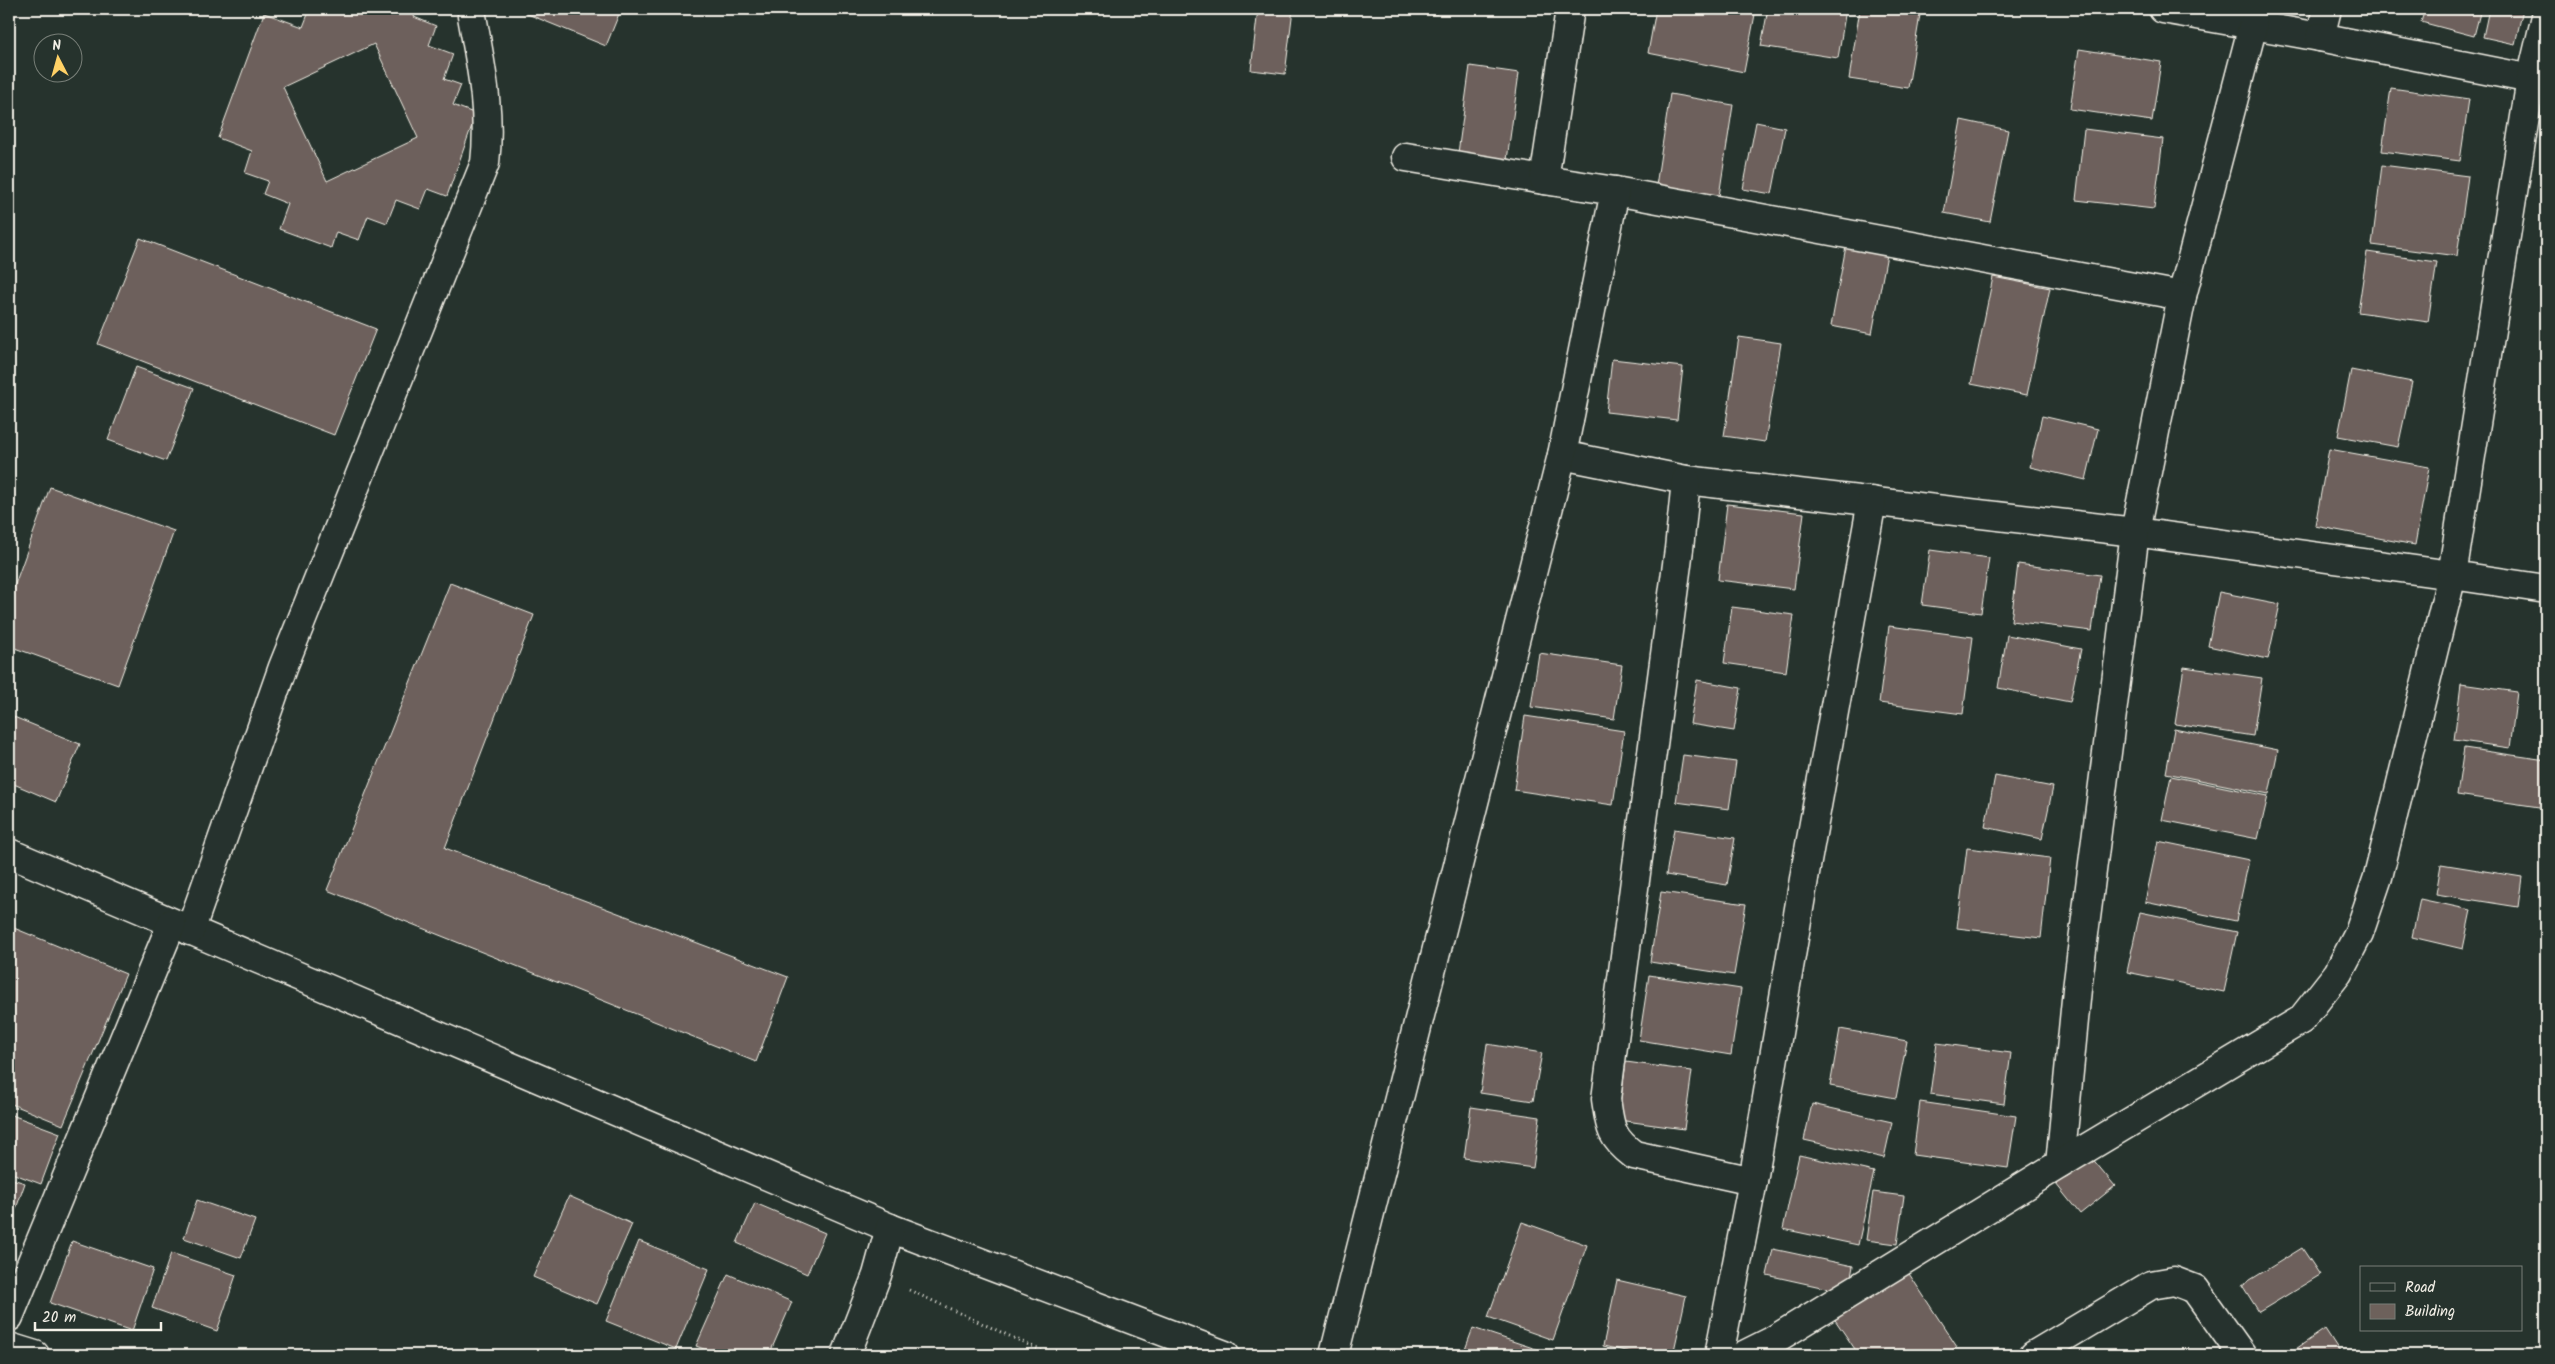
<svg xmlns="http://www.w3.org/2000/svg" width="2555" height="1364" font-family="Kalam,sans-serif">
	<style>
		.building { fill: #6d615b; stroke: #f4f1e8; fill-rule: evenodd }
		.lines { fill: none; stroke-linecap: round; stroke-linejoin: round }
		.street-casing { stroke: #f4f1e8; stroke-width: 31 }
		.path { stroke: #f4f1e8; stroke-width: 3; stroke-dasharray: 1 4; stroke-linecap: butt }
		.street { stroke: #26332d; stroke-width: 28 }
	</style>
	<rect width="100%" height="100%" fill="#26332d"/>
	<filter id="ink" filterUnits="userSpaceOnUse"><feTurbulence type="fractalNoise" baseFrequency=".02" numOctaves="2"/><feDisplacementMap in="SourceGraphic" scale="10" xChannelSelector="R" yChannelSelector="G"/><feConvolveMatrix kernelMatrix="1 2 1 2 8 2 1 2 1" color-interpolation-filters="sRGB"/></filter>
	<g filter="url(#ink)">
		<g class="building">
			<path d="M310,9H319L334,14L336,9H417L414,17L436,26L429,45L453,54L444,79L461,85L453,105L476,114L447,196L428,189L420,209L396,200L387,223L368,216L359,240L336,232L331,248L279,229L288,204L263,194L268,181L245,173L252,151L218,138L264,13L303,27ZM374,44L418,138L327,181L283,87Z"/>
			<polygon points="527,9 621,9 606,46 525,13"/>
			<polygon points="1258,9 1293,9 1285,74 1251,70"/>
			<polygon points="1407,9 1437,9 1437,14 1407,12"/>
			<polygon points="1656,9 1756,9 1744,72 1648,53"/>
			<polygon points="1768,9 1846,9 1838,58 1761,46"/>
			<polygon points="1860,9 1882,9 1920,15 1908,88 1849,79"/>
			<polygon points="2425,9 2481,9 2474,36 2421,22"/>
			<polygon points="2489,9 2523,9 2515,44 2483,37"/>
			<polygon points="2079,49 2161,62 2152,121 2070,109"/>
			<polygon points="1470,66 1519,73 1507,160 1458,153"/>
			<polygon points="2391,88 2469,99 2460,161 2382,151"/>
			<polygon points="1670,94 1733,105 1719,196 1656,186"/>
			<polygon points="1961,120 2008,130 1990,222 1944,213"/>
			<polygon points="1756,122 1785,128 1772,194 1743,189"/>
			<polygon points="2084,129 2163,139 2154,209 2076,200"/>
			<polygon points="2382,165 2468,176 2457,256 2372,245"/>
			<polygon points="140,238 376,329 334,435 98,344"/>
			<polygon points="1847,241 1888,249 1872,334 1831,326"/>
			<polygon points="2367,252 2437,262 2428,322 2358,312"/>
			<polygon points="1993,277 2050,288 2027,395 1971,384"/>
			<polygon points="1739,337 1781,343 1765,442 1724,436"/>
			<polygon points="1612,359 1683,367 1677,420 1606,412"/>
			<polygon points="136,367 194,388 166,461 108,440"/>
			<polygon points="2351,370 2412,382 2398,447 2338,436"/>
			<polygon points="2042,416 2098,429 2086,480 2030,467"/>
			<polygon points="2329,449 2429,467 2415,545 2315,526"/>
			<polygon points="50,487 174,531 118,685 9,646 9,601"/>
			<polygon points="1727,504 1804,513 1794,589 1718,580"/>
			<polygon points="1930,550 1989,558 1981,613 1922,605"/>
			<polygon points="2018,564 2100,575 2092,631 2011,621"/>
			<polygon points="450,583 534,615 445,848 788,977 756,1062 327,890"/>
			<polygon points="2219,592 2280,604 2268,659 2208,646"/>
			<polygon points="1732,607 1794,615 1786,672 1724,663"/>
			<polygon points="1889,626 1973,637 1963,714 1879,703"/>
			<polygon points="2007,635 2081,649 2070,702 1998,688"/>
			<polygon points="1539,653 1622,665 1614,719 1531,707"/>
			<polygon points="2184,667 2262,678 2253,736 2175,724"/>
			<polygon points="1697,680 1741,688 1734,731 1690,724"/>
			<polygon points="2461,684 2517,692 2510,748 2454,740"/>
			<polygon points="9,715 80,744 56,802 9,782"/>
			<polygon points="1525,716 1624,731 1613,805 1514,790"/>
			<polygon points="2174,729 2278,750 2269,794 2166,773"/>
			<polygon points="2464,748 2546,760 2546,808 2457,795"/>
			<polygon points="1683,755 1736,762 1729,809 1676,802"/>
			<polygon points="1995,776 2053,787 2042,839 1985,827"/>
			<polygon points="2171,776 2268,796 2258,839 2162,820"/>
			<polygon points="1674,829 1735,838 1727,885 1666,875"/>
			<polygon points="2158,841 2249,860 2236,921 2145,902"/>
			<polygon points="1967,848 2050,858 2041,938 1957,928"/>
			<polygon points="2441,864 2522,877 2518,907 2436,894"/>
			<polygon points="1661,892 1746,904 1734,975 1650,962"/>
			<polygon points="2420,899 2471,910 2463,949 2412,937"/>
			<polygon points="2140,912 2237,932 2224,992 2127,972"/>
			<polygon points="9,926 126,974 63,1125 9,1103"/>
			<polygon points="1649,975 1741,989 1731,1055 1639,1040"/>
			<polygon points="1840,1029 1907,1041 1896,1098 1830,1086"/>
			<polygon points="1937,1043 2011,1053 2004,1104 1930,1094"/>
			<polygon points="1487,1044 1542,1053 1533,1101 1480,1093"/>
			<polygon points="1626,1062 1692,1071 1684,1129 1618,1120"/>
			<polygon points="1920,1102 2016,1116 2008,1168 1913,1155"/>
			<polygon points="1812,1104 1892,1122 1884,1158 1804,1140"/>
			<polygon points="1471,1107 1540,1117 1533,1168 1464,1158"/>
			<polygon points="9,1114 60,1133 41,1184 9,1172"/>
			<polygon points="2086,1151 2115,1186 2080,1214 2052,1179"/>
			<polygon points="1799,1155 1874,1172 1858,1245 1783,1229"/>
			<polygon points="9,1178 25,1183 9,1229"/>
			<polygon points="1873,1192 1904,1196 1897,1244 1866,1240"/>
			<polygon points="569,1196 632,1224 597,1304 533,1277"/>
			<polygon points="197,1200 255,1220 241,1258 184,1238"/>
			<polygon points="755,1203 825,1233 807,1274 737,1243"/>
			<polygon points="1522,1222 1587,1245 1553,1340 1488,1317"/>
			<polygon points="72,1241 153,1269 132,1331 50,1303"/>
			<polygon points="639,1241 709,1269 676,1349 606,1321"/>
			<polygon points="2302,1248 2320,1275 2259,1312 2242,1285"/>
			<polygon points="1773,1249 1853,1266 1848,1293 1767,1275"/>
			<polygon points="171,1253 236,1275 217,1331 152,1308"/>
			<polygon points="1902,1263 1957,1347 1944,1355 1859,1355 1829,1311"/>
			<polygon points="728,1274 792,1302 769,1355 719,1355 696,1346"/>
			<polygon points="1617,1280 1686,1296 1673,1355 1643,1355 1603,1346"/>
			<polygon points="1473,1328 1554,1355 1463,1355"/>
			<polygon points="2325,1329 2340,1352 2335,1355 2287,1355"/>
		</g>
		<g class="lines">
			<g class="street-casing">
				<g id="street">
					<polyline points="2163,9 2320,37 2327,9"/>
					<polyline points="2320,37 2546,82"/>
					<polyline points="1406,157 1544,180"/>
					<polyline points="1615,191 2182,296 2253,25"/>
					<polyline points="1562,455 1686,480 2135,532 2452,575 2531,79 2546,16"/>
					<path d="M1686,480L1679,549L1606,1099C1610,1127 1610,1137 1634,1155L1753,1181"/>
					<polyline points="9,853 890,1228 1225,1355"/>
					<path d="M190,931L283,667L485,163C491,112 481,66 472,16"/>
					<polyline points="2060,1164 2077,989 2135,532 2182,296"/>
					<polyline points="9,1317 172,923"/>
					<polyline points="9,1347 35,1355"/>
					<polyline points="846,1355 877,1275 890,1228"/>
					<polyline points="1334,1355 1562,455 1615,191 1544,180 1570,9"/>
					<polyline points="1719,1355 1753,1181 1806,867 1872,501"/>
					<polyline points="1744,1355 1772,1341 2060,1164 2301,1020 2338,973 2359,933 2378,877 2452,575 2546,589"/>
					<polyline points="2034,1355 2151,1285 2174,1281 2195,1289 2242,1355"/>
				</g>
			</g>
			<polyline class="path" points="909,1290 1051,1355"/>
			<use href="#street" class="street"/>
		</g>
	</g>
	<rect width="2555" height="1364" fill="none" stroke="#26332d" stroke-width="30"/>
	<rect x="15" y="15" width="2525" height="1334" fill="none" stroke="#f4f1e8" stroke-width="2" filter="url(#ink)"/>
	<rect x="2360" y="1266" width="162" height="65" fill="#26332d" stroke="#787f78"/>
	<rect x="2370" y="1283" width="25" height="8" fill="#26332d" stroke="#787f78"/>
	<text x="2405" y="1292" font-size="15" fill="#f4f1e8">Road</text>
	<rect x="2370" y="1304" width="25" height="15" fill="#6d615b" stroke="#787f78"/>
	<text x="2405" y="1316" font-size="15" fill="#f4f1e8">Building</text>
	<g transform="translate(58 58) rotate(354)"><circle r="24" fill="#26332d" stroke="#787f78"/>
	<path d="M0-4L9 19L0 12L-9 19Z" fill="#ffd166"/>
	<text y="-8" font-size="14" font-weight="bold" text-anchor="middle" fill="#f4f1e8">N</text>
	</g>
	<path d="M35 1322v8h126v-8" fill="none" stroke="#f4f1e8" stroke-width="2.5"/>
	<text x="42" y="1322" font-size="15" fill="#f4f1e8" stroke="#26332d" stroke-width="4" paint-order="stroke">20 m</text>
</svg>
